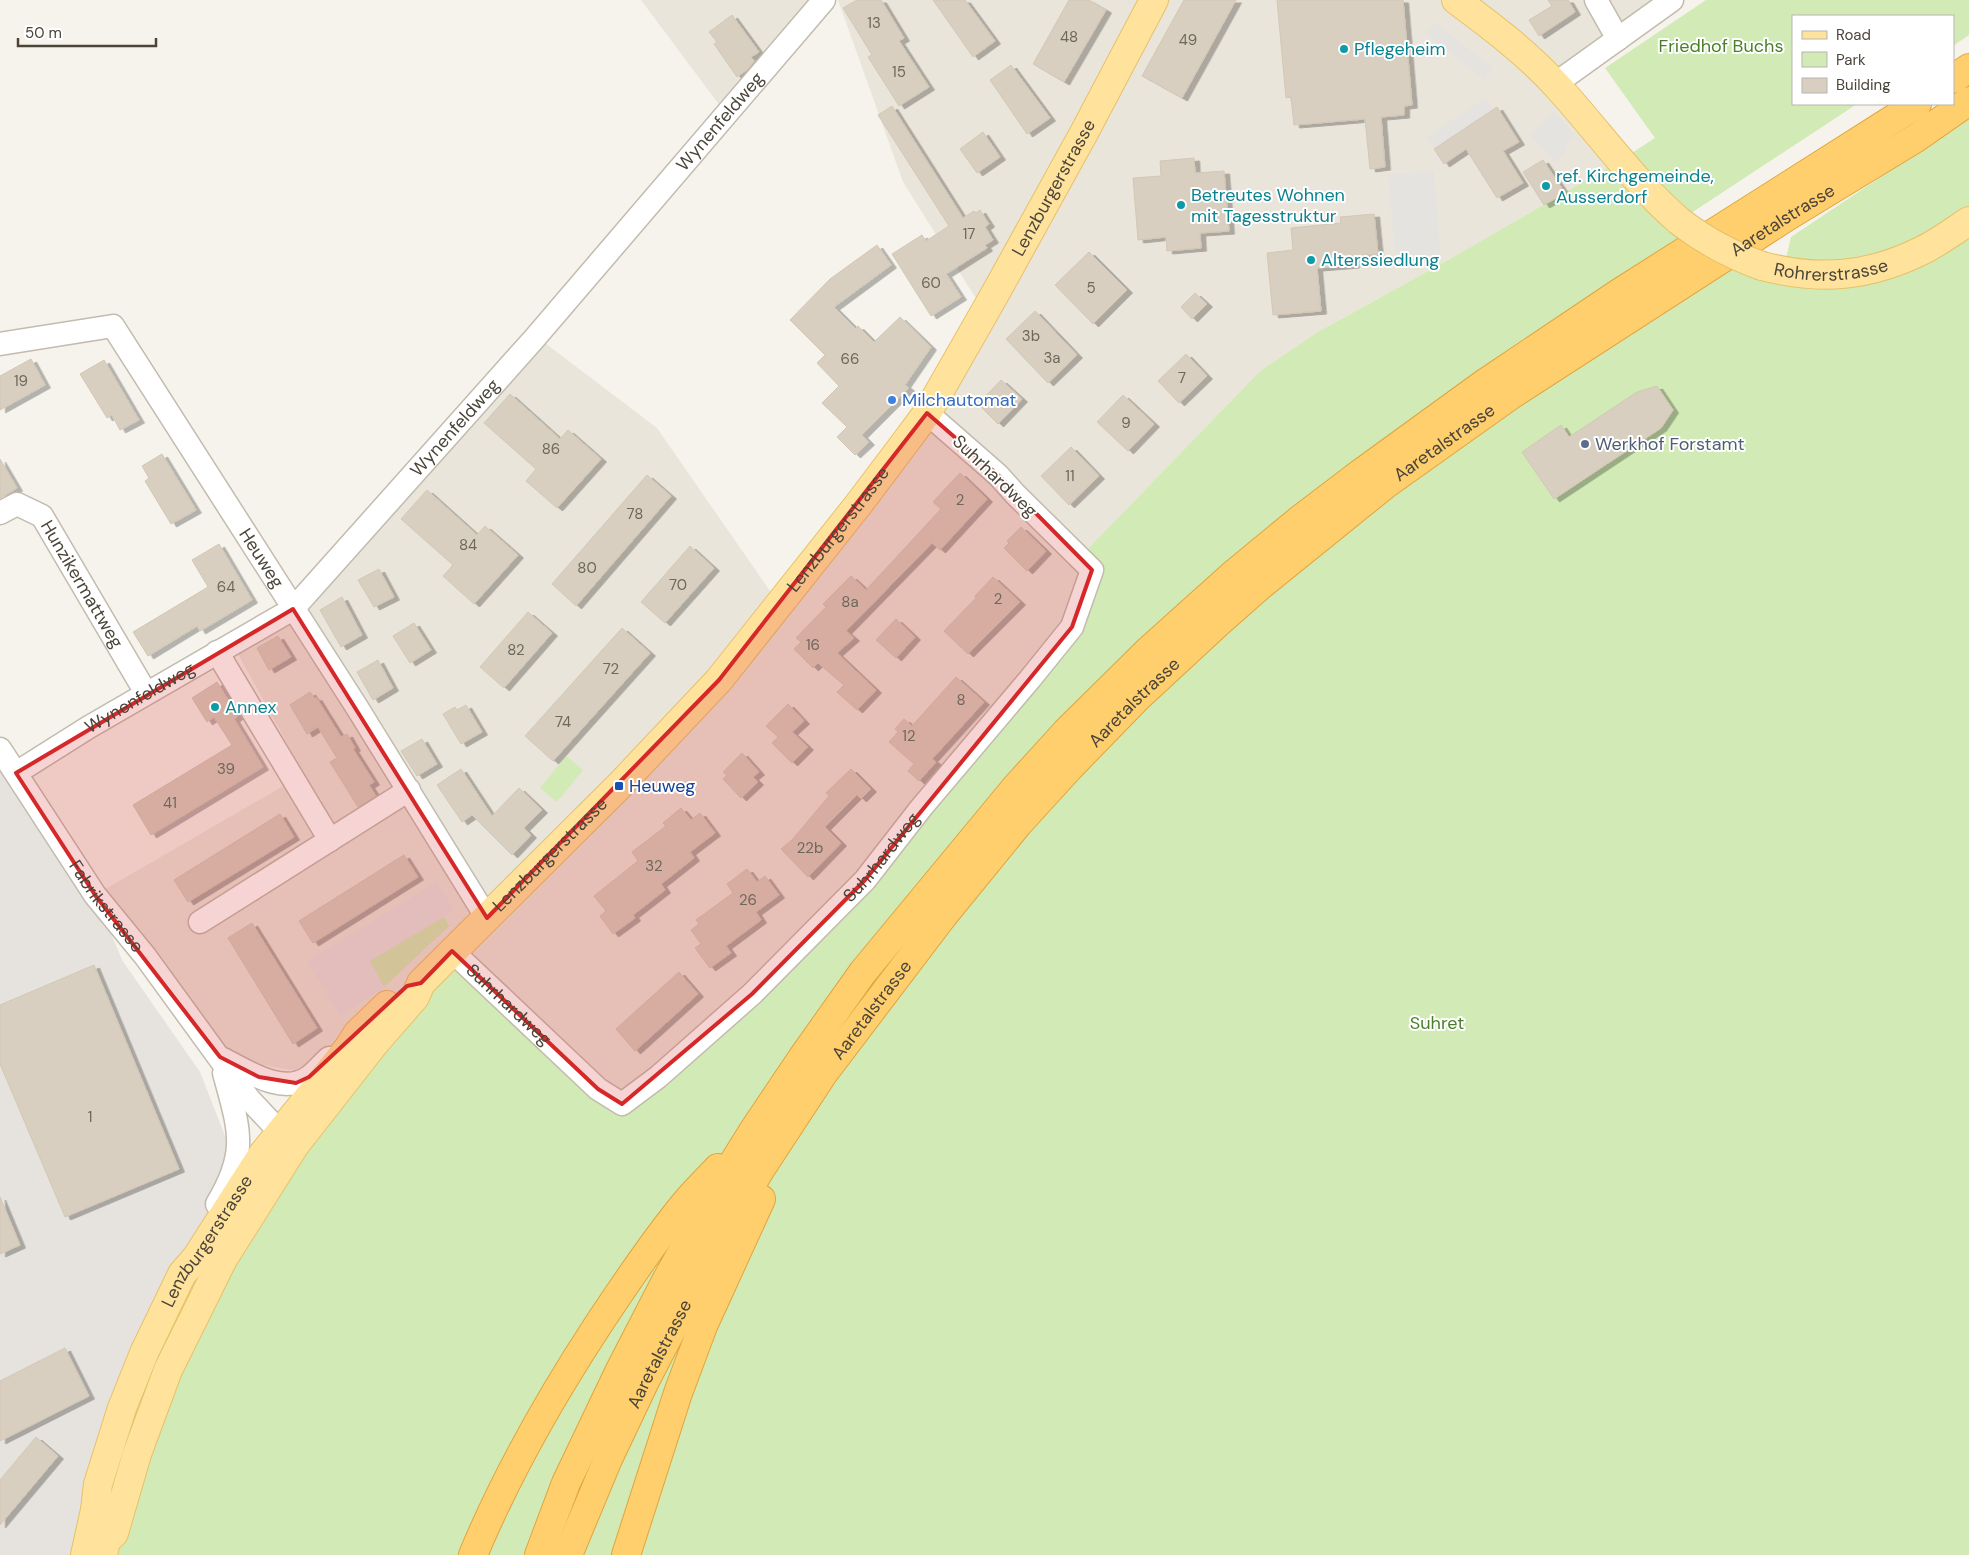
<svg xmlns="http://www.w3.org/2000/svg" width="1969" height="1555" font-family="'DM Sans',sans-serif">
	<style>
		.residential { fill: #eae5da }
		.industrial { fill: #e6e2dd }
		.green { fill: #d2eab5 }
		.parking { fill: #e5e3e0 }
		.building { fill: #d8cfc1; stroke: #d3c7b4; filter: url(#shadow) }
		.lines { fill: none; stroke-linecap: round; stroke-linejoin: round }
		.minor-casing { stroke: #c2bbae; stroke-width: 25 }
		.major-casing { stroke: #e6c16a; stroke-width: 30 }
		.highway-casing { stroke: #e0a43c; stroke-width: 30 }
		.minor { stroke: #fff; stroke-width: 22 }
		.major { stroke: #ffe39c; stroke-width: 28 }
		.highway { stroke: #ffcf6e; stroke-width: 28 }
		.major-bridge-casing { stroke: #e6c16a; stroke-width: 30; stroke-linecap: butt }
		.major-bridge { stroke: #ffe39c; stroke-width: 28 }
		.marked { fill: #d62828; fill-opacity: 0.2; stroke: #d62828; stroke-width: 4; stroke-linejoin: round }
		.culture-dot { fill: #0f9aa8; stroke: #fff; stroke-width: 2 }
		.shop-dot { fill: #3f7fe0; stroke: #fff; stroke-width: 2 }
		.service-dot { fill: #5c6f8a; stroke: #fff; stroke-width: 2 }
		.transit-dot { fill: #1a4fb4; stroke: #fff; stroke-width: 2 }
		.labels { text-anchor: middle; stroke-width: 4; stroke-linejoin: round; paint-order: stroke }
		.number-label { font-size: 15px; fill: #6e675b }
		.park-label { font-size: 18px; fill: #4a7f2a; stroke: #fff }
		.culture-label { font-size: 18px; fill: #0d838f; stroke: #fff; text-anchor: start }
		.street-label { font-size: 18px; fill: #4b4439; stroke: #fff }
		.shop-label { font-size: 18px; fill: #366cbe; stroke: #fff; text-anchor: start }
		.service-label { font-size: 18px; fill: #4e5e75; stroke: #fff; text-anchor: start }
		.transit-label { font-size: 18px; fill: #164399; stroke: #fff; text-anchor: start }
	</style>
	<defs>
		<filter id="shadow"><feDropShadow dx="5.5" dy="3" stdDeviation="0" flood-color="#0004"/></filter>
	</defs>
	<rect width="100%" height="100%" fill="#f6f3ec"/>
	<g class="residential">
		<polygon points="641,0 831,0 729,118"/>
		<polygon points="838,0 1672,0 1556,84 1621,160 1441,264 1316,333 1260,371 1080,557 1092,570 1030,679 865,880 622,1104 333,1078 220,1057 95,895 304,774 232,643 293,609 541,340 657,428 779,604 994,294 975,297 903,182"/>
	</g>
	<polygon class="industrial" points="0,749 95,895 122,960 200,1072 227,1141 230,1218 171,1330 127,1438 94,1555 0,1555"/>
	<g class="green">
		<polygon points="1706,0 1969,0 1969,35 1953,46 1953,16 1793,16 1793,104 1857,104 1679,221 1783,271 1791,237 1969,118 1969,1555 94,1555 127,1438 171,1330 230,1218 452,951 622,1104 752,994 1030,679 1092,571 1080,557 1260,371 1316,333 1441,264 1621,160 1655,138 1605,68"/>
		<polygon points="566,756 583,770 557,802 540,788"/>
		<polygon points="444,917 449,926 384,987 369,961"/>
	</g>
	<g class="parking">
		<polygon points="1434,22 1493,68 1484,79 1426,34"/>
		<polygon points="1486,98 1493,109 1434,149 1426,137"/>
		<polygon points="1554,111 1575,136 1565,146 1568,149 1555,161 1530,136"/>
		<polygon points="1434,171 1441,262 1396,266 1388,175"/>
		<polygon points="437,882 454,911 370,961 384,987 340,1016 307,961"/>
	</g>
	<g class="building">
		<polygon points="857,0 881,0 904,38 899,41 929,87 899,106 868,57 872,55 843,8"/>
		<polygon points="933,0 965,0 995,41 973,57"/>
		<polygon points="1069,0 1089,0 1106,10 1064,82 1033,64"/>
		<polygon points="1184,0 1236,0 1182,98 1142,76"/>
		<polygon points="1277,0 1403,0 1412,105 1404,106 1404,115 1381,117 1385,167 1370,169 1365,119 1294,125 1291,97 1286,98"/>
		<polygon points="1548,0 1568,0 1575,12 1539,36 1529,20 1552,6"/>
		<polygon points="732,15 759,52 751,57 754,61 748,69 737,77 714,44 717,42 709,32"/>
		<polygon points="1011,65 1050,118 1027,134 990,80"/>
		<polygon points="892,106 963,218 974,211 976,213 980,210 989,224 985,227 993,240 985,245 987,248 946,274 961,297 931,316 892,254 922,235 926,241 949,226 878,115"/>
		<polygon points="1497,107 1519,142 1503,151 1523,183 1497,198 1466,149 1444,164 1434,149"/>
		<polygon points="983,132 1000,157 977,173 960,149"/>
		<polygon points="1194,158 1195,173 1224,171 1229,231 1200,233 1201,248 1167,251 1166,237 1138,240 1133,178 1161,176 1160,161"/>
		<polygon points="1543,160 1565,193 1544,205 1523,172"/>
		<polygon points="1374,214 1378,254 1353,256 1354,265 1317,268 1321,311 1273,315 1267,253 1293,250 1291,228 1341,223 1340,217"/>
		<polygon points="877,245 891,265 834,307 856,329 858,326 874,342 900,317 931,347 905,385 909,388 862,435 869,442 855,455 837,437 847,427 822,403 839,386 817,363 825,355 790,320 830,279"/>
		<polygon points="1089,252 1127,290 1093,324 1055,285"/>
		<polygon points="1195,293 1207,304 1192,319 1181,307"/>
		<polygon points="1035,311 1077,355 1048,383 1006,339"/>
		<polygon points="1186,354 1207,376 1179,403 1158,381"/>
		<polygon points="31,359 45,385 0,410 0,376"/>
		<polygon points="104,360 139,420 120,430 112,415 107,418 80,374"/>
		<polygon points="1001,380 1022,399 998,424 978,404"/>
		<polygon points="1657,386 1673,410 1661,428 1554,499 1522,452 1561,425 1569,437 1637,392"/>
		<polygon points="510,394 560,439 568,430 601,459 557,508 526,481 536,469 484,423"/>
		<polygon points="1123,395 1154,424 1128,451 1097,422"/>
		<polygon points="1071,447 1099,476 1069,505 1041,476"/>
		<polygon points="162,454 196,510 171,524 145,481 149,478 142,466"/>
		<polygon points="0,459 17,488 0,498"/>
		<polygon points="960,473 987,499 940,550 932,543 846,631 854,638 837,653 876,690 857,710 837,692 844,685 818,663 813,668 794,649 801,642 796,638 826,607 823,604 851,576 866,590 941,509 933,502"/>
		<polygon points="647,475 671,496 576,606 552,584"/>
		<polygon points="427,490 477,535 485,526 518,555 474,604 443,576 453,565 401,519"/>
		<polygon points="1021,527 1046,551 1027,571 1004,548 1009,543 1007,541"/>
		<polygon points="219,544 252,600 200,631 197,626 148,656 133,632 208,587 192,560"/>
		<polygon points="690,546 714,568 665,623 641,602"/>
		<polygon points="379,569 394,597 374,607 358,580"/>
		<polygon points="993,577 1020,602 968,654 944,631 976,598 975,596"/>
		<polygon points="342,597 362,635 341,647 320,610"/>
		<polygon points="528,612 552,633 504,688 480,667"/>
		<polygon points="896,619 915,637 896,658 876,640"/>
		<polygon points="414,623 431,650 410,663 393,636"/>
		<polygon points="622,628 650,653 553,761 525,736"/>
		<polygon points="278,636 291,657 269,670 257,648"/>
		<polygon points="378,660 393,688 373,700 357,672"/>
		<polygon points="956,677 984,702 932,759 936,762 919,781 908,771 914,764 889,742 898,732 895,729 904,719 912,726"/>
		<polygon points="217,682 238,716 234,719 263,767 151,835 133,805 232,745 214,717 207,722 192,698"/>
		<polygon points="310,692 315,699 316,697 341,737 347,734 355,748 353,749 374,782 369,785 376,796 358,807 330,762 337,758 318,727 307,734 290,705"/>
		<polygon points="788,704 804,721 792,732 808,747 792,763 772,743 778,737 766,726"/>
		<polygon points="466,705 482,732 461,744 443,714 455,707 457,710"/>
		<polygon points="422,739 437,764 417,776 401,751"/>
		<polygon points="742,753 759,772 753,777 758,782 741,798 723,779 727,775 723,772"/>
		<polygon points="461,769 492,816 519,788 542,810 524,828 531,835 512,855 472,815 462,822 437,785"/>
		<polygon points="851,769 871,789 861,799 857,795 825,827 841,843 808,877 781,849 792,840 829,796 826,793"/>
		<polygon points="681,808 691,820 700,813 715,833 690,852 694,858 661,884 665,890 633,915 635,918 613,934 600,916 606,911 594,896 638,861 632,852 666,826 663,823"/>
		<polygon points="280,814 294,837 188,902 174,880"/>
		<polygon points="404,855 418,877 313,943 299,921"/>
		<polygon points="747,869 757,882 765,876 779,895 756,912 761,920 726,946 731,953 710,968 695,948 701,944 691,930 699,924 696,920 733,893 727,884"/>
		<polygon points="252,923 317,1028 293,1044 228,938"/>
		<polygon points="94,965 179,1169 65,1217 0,1064 0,1005"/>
		<polygon points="679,972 698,994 635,1051 616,1029"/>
		<polygon points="0,1197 20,1245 0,1254"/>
		<polygon points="65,1348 89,1396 0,1441 0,1381"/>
		<polygon points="36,1437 58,1456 0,1525 0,1480"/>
	</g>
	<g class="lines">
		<g class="minor-casing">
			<g id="minor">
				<polyline points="1596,0 1618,39"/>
				<polyline points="1555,84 1672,0"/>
				<path id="s1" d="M0,344L113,326L358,709L487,918"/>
				<path id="s2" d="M0,513L17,504L42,516L146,693"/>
				<polyline points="217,652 330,840"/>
				<path id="s3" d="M0,749L95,895L145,956L249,1099L280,1132"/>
				<path id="s4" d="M16,773L89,727L293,609L534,339L824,0"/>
				<polyline points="200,922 409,790"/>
				<path id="s5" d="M452,951L598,1089L622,1104L658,1077L752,994L865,880L921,808L1030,679L1072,627L1092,570L1015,494L998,475L927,413"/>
				<path d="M223,1059C247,1071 283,1096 309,1077C316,1072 322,1064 329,1058"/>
				<path d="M217,1204C249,1151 239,1129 224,1073"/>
			</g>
		</g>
		<g class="major-casing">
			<g id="major">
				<path d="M1456,0C1491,26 1527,53 1557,86C1598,131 1633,181 1679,221"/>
				<path id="s6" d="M1762,266C1820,281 1869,277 1923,250C1939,242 1954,231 1969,221"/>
				<path id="s7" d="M85,1555L95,1510L98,1484L122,1408L144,1353L182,1274L196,1258L262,1155L349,1047L357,1034L387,1005"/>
				<path id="s8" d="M103,1555L106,1541L114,1533L137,1454L168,1370L223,1259L295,1145L374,1044L415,997L421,983L619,786L719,680L858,505L907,440L927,413L995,294L1085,131L1154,0"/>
			</g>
		</g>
		<g class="highway-casing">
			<g id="highway">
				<polyline points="1953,79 1969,68"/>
				<path d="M473,1555C506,1476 549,1400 596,1328C623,1287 651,1245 682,1207C693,1193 706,1181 718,1168"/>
				<polyline points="539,1555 566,1483 619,1372 667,1279 722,1181 755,1128 802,1058 863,972 1016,787 1066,732 1148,651 1236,572 1298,521 1361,473 1485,383 1619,293 1917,104"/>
				<path id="s9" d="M568,1555L608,1459L645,1381L720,1237L760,1170L823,1074L943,916L1018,824L1070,767L1137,698L1219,622L1261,585L1386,484L1511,395L1788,216L1916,138L1969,101"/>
				<polyline points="626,1555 678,1393 703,1326 761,1199"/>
			</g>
		</g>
		<use href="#minor" class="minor"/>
		<use href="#major" class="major"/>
		<use href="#highway" class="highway"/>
		<g class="major-bridge-casing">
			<path id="major-bridge" d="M1679,221C1705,241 1731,255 1762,266"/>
		</g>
		<use href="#major-bridge" class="major-bridge"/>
	</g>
	<path class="marked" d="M927,413L998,475L1092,570L1072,627L865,880L752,994L622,1104L598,1089L452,951L421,983L407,986L309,1077L296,1083L259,1077L220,1057L95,895L16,773L293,609L487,918L719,680Z"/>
	<g class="culture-dot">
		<circle cx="1344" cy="49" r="5"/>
		<circle cx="1546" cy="186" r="5"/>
		<circle cx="1181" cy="205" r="5"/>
		<circle cx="1311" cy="260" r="5"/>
		<circle cx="215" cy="707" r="5"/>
	</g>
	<circle class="shop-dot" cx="892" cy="400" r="5"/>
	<circle class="service-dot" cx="1585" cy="444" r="5"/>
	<rect class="transit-dot" x="614" y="781" width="10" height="10" rx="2.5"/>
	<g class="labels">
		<g class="number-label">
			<text x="874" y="28">13</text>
			<text x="1069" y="42">48</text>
			<text x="1188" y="45">49</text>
			<text x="899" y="77">15</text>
			<text x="969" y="239">17</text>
			<text x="931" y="288">60</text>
			<text x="1091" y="293">5</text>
			<text x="1031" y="341">3b</text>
			<text x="1052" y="363">3a</text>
			<text x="850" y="364">66</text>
			<text x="1182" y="383">7</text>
			<text x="21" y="386">19</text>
			<text x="1126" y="428">9</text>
			<text x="551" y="454">86</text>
			<text x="1070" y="481">11</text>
			<text x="960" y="505">2</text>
			<text x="635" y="519">78</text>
			<text x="468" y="550">84</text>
			<text x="587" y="573">80</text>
			<text x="678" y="590">70</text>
			<text x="226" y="592">64</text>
			<text x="998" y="604">2</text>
			<text x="850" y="607">8a</text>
			<text x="813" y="650">16</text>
			<text x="516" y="655">82</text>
			<text x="611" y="674">72</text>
			<text x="961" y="705">8</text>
			<text x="563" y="727">74</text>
			<text x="909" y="741">12</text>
			<text x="226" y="774">39</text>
			<text x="170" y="808">41</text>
			<text x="810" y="853">22b</text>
			<text x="654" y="871">32</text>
			<text x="748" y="905">26</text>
			<text x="90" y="1122">1</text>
		</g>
		<g class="park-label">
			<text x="1721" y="52">Friedhof Buchs</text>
			<text x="1437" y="1029">Suhret</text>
		</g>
		<g class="culture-label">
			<text x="1354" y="55">Pflegeheim</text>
			<text x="1556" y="182">ref. Kirchgemeinde,<tspan x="1556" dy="21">Ausserdorf</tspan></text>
			<text x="1191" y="201">Betreutes Wohnen<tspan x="1191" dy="21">mit Tagesstruktur</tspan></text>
			<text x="1321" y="266">Alterssiedlung</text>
			<text x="225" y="713">Annex</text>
		</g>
		<g class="street-label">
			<text dy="6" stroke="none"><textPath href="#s4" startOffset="970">Wynenfeldweg</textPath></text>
			<text dy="6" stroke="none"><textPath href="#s8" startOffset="1684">Lenzburgerstrasse</textPath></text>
			<text dy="6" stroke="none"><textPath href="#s9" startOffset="1841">Aaretalstrasse</textPath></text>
			<text dy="6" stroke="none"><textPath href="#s6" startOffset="70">Rohrerstrasse</textPath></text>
			<text dy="6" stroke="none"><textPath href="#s4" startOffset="565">Wynenfeldweg</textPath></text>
			<text dy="6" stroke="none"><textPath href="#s9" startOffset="1436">Aaretalstrasse</textPath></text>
			<text transform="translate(995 476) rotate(44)" y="6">Suhrhardweg</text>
			<text dy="6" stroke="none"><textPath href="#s8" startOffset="1279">Lenzburgerstrasse</textPath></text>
			<text dy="6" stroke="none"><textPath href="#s1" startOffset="390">Heuweg</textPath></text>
			<text dy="6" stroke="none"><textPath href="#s2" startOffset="126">Hunzikermattweg</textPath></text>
			<text dy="6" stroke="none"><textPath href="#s4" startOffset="145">Wynenfeldweg</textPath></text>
			<text dy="6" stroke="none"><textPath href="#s9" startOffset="1031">Aaretalstrasse</textPath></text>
			<text dy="6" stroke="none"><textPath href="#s8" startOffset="844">Lenzburgerstrasse</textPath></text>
			<text dy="6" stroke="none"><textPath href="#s5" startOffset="588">Suhrhardweg</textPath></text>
			<text dy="6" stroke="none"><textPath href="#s3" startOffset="190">Fabrikstrasse</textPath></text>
			<text dy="6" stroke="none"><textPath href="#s5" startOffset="78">Suhrhardweg</textPath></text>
			<text dy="6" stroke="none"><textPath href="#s9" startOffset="626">Aaretalstrasse</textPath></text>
			<text dy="6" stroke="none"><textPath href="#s7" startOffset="340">Lenzburgerstrasse</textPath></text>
			<text dy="6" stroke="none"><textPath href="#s9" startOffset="221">Aaretalstrasse</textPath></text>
		</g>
		<g class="shop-label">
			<text x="902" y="406">Milchautomat</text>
		</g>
		<g class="service-label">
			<text x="1595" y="450">Werkhof Forstamt</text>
		</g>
		<g class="transit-label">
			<text x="629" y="792">Heuweg</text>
		</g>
	</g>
	<rect x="1792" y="15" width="162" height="90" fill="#ffffff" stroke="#b7b4b0"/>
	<rect x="1802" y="31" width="25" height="8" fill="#ffe39c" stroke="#b7b4b0"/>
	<text x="1836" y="40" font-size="15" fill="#4b4439">Road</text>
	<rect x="1802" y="52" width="25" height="15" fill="#d2eab5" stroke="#b7b4b0"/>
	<text x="1836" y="65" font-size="15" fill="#4b4439">Park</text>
	<rect x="1802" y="78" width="25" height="15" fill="#d8cfc1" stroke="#b7b4b0"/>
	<text x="1836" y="90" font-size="15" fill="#4b4439">Building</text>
	<path d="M18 38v8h138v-8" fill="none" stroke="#4b4439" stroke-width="2.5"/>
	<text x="25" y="38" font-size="15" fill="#4b4439" stroke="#ffffff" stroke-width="4" paint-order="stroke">50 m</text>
</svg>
